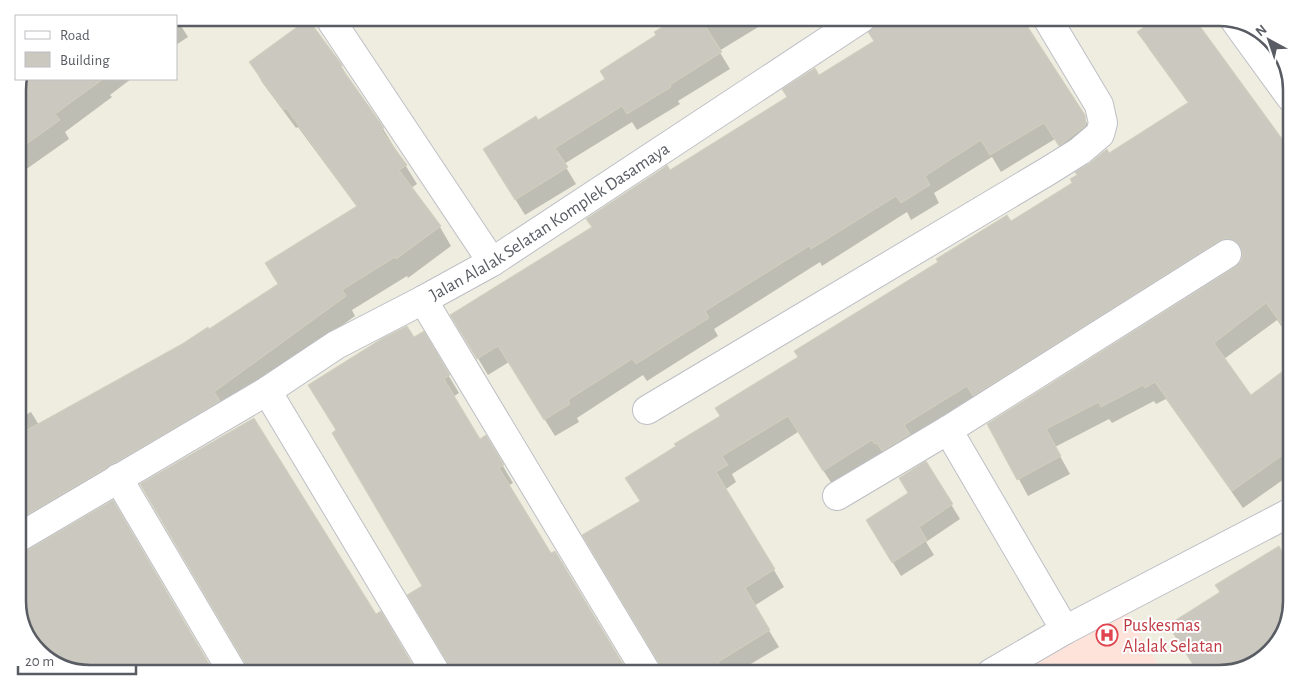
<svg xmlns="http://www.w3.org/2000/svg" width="1309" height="691" font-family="'Alegreya Sans',sans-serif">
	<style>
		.medical { fill: #fde3da }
		.shadow { fill: #0003 }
		.building { fill: #cbc9bf; stroke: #d3d0be }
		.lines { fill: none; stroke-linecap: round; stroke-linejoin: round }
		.street-casing { stroke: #bdbfc6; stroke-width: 30 }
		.street { stroke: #fff; stroke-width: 28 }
		.labels { text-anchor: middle; stroke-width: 4; stroke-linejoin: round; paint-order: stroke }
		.street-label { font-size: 18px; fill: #595c63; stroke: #fff }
		.health-label { font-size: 18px; fill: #be3a42; stroke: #fff; text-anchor: start }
		.rim { fill: none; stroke: #595c63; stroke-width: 2.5 }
	</style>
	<rect width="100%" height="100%" fill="#eeede0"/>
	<polygon class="medical" points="1123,606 1163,673 1109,673 1104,665 1089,673 1010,673"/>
	<g class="shadow">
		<polygon points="176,18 188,37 176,45"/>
		<polygon points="679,18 773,18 719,51 730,69 678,101 680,104 637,130 632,122 564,164 576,184 525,215 494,165 538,122 606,79 658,36 656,32"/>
		<polygon points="797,18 807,18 800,22"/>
		<polygon points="887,18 1041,18 1026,27 1094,134 1069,162 1055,139 1001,172 992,157 934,193 939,203 911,220 907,212 822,266 820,262 714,329 718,336 647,381 643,375 577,418 579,422 555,436 509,362 488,375 452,315 593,228 669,172 789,98 819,76 875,42 877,23"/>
		<polygon points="1138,18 1192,18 1291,153 1291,339 1277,320 1224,359 1250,396 1291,367 1291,474 1243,508 1166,399 1156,404 1154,401 1112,423 1109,419 1055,447 1070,474 1028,496 989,424 1236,268 1242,261 1243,257 1237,255 834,487 798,432 732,474 736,482 726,489 784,587 754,606 779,647 736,673 664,673 641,502 721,416 1010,222 1074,183 1109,155 1189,104 1149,49 1139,32 1145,28"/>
		<polygon points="251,63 341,65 350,82 383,129 417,184 411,188 440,227 451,246 408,278 407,276 352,310 355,316 224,411 18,524 18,419 31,412 39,425 209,330 279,285 357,207 298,127 296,128 262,82"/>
		<polygon points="21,79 131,79 110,95 112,97 65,132 69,139 18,175 18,86"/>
		<polygon points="423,333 459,393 453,397 480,441 486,437 513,483 508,486 424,586 414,339"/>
		<polygon points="926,463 960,519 926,542 934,555 901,576 876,535 910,494"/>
		<polygon points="112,502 90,674 58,666 30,641 18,606 18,557"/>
		<polygon points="1278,548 1291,570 1292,601 1284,633 1259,661 1219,673 1221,592"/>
		<polygon points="1103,666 1108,673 1092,673"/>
	</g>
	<g class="building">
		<polygon points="677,18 700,18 722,52 670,85 671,87 627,114 622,106 555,148 568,167 515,200 483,149 536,116 538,120 605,79 600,71 656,35 654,32"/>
		<polygon points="884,18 1022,18 1085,115 1086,125 1059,146 1044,123 990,155 981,140 925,176 930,185 901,203 896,196 811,249 809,246 705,311 709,318 636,364 632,359 568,400 570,404 544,420 498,346 477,359 450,315 592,227 586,219 662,169 667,165 670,170 787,97 782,89 815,68 819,75 874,41 868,32 877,22"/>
		<polygon points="1157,18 1194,18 1291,151 1291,337 1266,303 1214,343 1251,395 1291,365 1291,449 1232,491 1155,382 1145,388 1143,385 1101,407 1099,402 1046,429 1061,456 1017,480 987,424 1235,267 1241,261 1243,253 1240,246 1234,240 1226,238 1219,241 973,396 967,386 904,425 910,434 882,451 877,443 875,444 872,440 823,471 788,416 722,456 728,465 716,472 775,569 745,588 770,630 718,662 725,674 662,674 660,665 582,535 640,501 625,478 676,446 674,444 720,416 715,408 798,357 794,351 938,262 936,259 1007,215 1011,221 1072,183 1070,179 1077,175 1075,172 1090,163 1107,149 1109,153 1189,102 1137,32"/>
		<polygon points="308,19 342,65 341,67 384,128 381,130 407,165 399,170 441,226 396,259 395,257 342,290 346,296 214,392 220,401 18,520 18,435 182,344 208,327 209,329 278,284 265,263 357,206 286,108 284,110 249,62"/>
		<polygon points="21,79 103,79 55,114 60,120 18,150 18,86"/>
		<polygon points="407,326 414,337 424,331 450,375 444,379 480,439 486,435 504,465 499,468 551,553 555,551 629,674 452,674 449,665 407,595 422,586 332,433 336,430 308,385 383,338"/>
		<polygon points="254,418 376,614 381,611 418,674 249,674 246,665 140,484"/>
		<polygon points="926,461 953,504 919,527 927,540 892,563 866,520 908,493 899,478"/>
		<polygon points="113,500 215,674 90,674 58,666 35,645 27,632 18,606 18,554 26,551"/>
		<polygon points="1279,546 1291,567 1292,601 1284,633 1259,661 1219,674 1199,674 1168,625 1220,592 1215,585"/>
	</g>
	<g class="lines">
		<g class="street-casing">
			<g id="street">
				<polyline points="1235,21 1291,98"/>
				<polyline points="332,22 492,262"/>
				<polyline points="267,391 436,673"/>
				<polyline points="647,410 1048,171 1080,151 1100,134 1103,123 1099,105 1047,18"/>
				<polyline points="948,430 1227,254"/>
				<polyline points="118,478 233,673"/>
				<polyline points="837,496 948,430 1065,630"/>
				<polyline points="18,538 267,391 336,345 423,300"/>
				<path id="s1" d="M647,673L423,300L492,262L862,18"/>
				<polyline points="991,673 1065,630 1291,512"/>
			</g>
		</g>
		<use href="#street" class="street"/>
	</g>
	<defs>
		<g id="hospital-ring" transform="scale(1.125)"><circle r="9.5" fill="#fff" stroke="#e0444e" stroke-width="1.5"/><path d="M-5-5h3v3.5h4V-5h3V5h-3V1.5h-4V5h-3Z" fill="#e0444e"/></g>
	</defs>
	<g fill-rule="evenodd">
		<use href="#hospital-ring" x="1107" y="635"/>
	</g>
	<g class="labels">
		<g class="street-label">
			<text dy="6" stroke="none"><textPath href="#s1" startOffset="584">Jalan Alalak Selatan Komplek Dasamaya</textPath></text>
		</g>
		<g class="health-label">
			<text x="1123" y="631">Puskesmas<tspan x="1123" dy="21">Alalak Selatan</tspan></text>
		</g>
	</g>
	<path d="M0 0H1309V691H0ZM90 26H1219A64 64 0 0 1 1283 90V601A64 64 0 0 1 1219 665H90A64 64 0 0 1 26 601V90A64 64 0 0 1 90 26Z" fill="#fff" fill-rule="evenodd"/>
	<path class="rim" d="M90 26H1219A64 64 0 0 1 1283 90V601A64 64 0 0 1 1219 665H90A64 64 0 0 1 26 601V90A64 64 0 0 1 90 26Z"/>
	<rect x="15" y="15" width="162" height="65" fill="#ffffff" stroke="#bdbec1"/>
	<rect x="25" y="31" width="25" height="8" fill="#ffffff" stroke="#bdbec1"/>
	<text x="60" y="40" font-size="15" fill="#595c63">Road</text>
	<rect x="25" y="52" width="25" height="15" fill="#cbc9bf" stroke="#bdbec1"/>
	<text x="60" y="65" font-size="15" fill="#595c63">Building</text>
	<g transform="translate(1269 40) rotate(320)" stroke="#ffffff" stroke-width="4" paint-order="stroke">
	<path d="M0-4L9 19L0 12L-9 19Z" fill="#595c63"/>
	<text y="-8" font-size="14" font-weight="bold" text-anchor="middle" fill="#595c63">N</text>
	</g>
	<path d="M18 666v8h118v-8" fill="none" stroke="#595c63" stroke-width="2.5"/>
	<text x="25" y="666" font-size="15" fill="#595c63" stroke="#ffffff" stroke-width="4" paint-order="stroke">20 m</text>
</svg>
